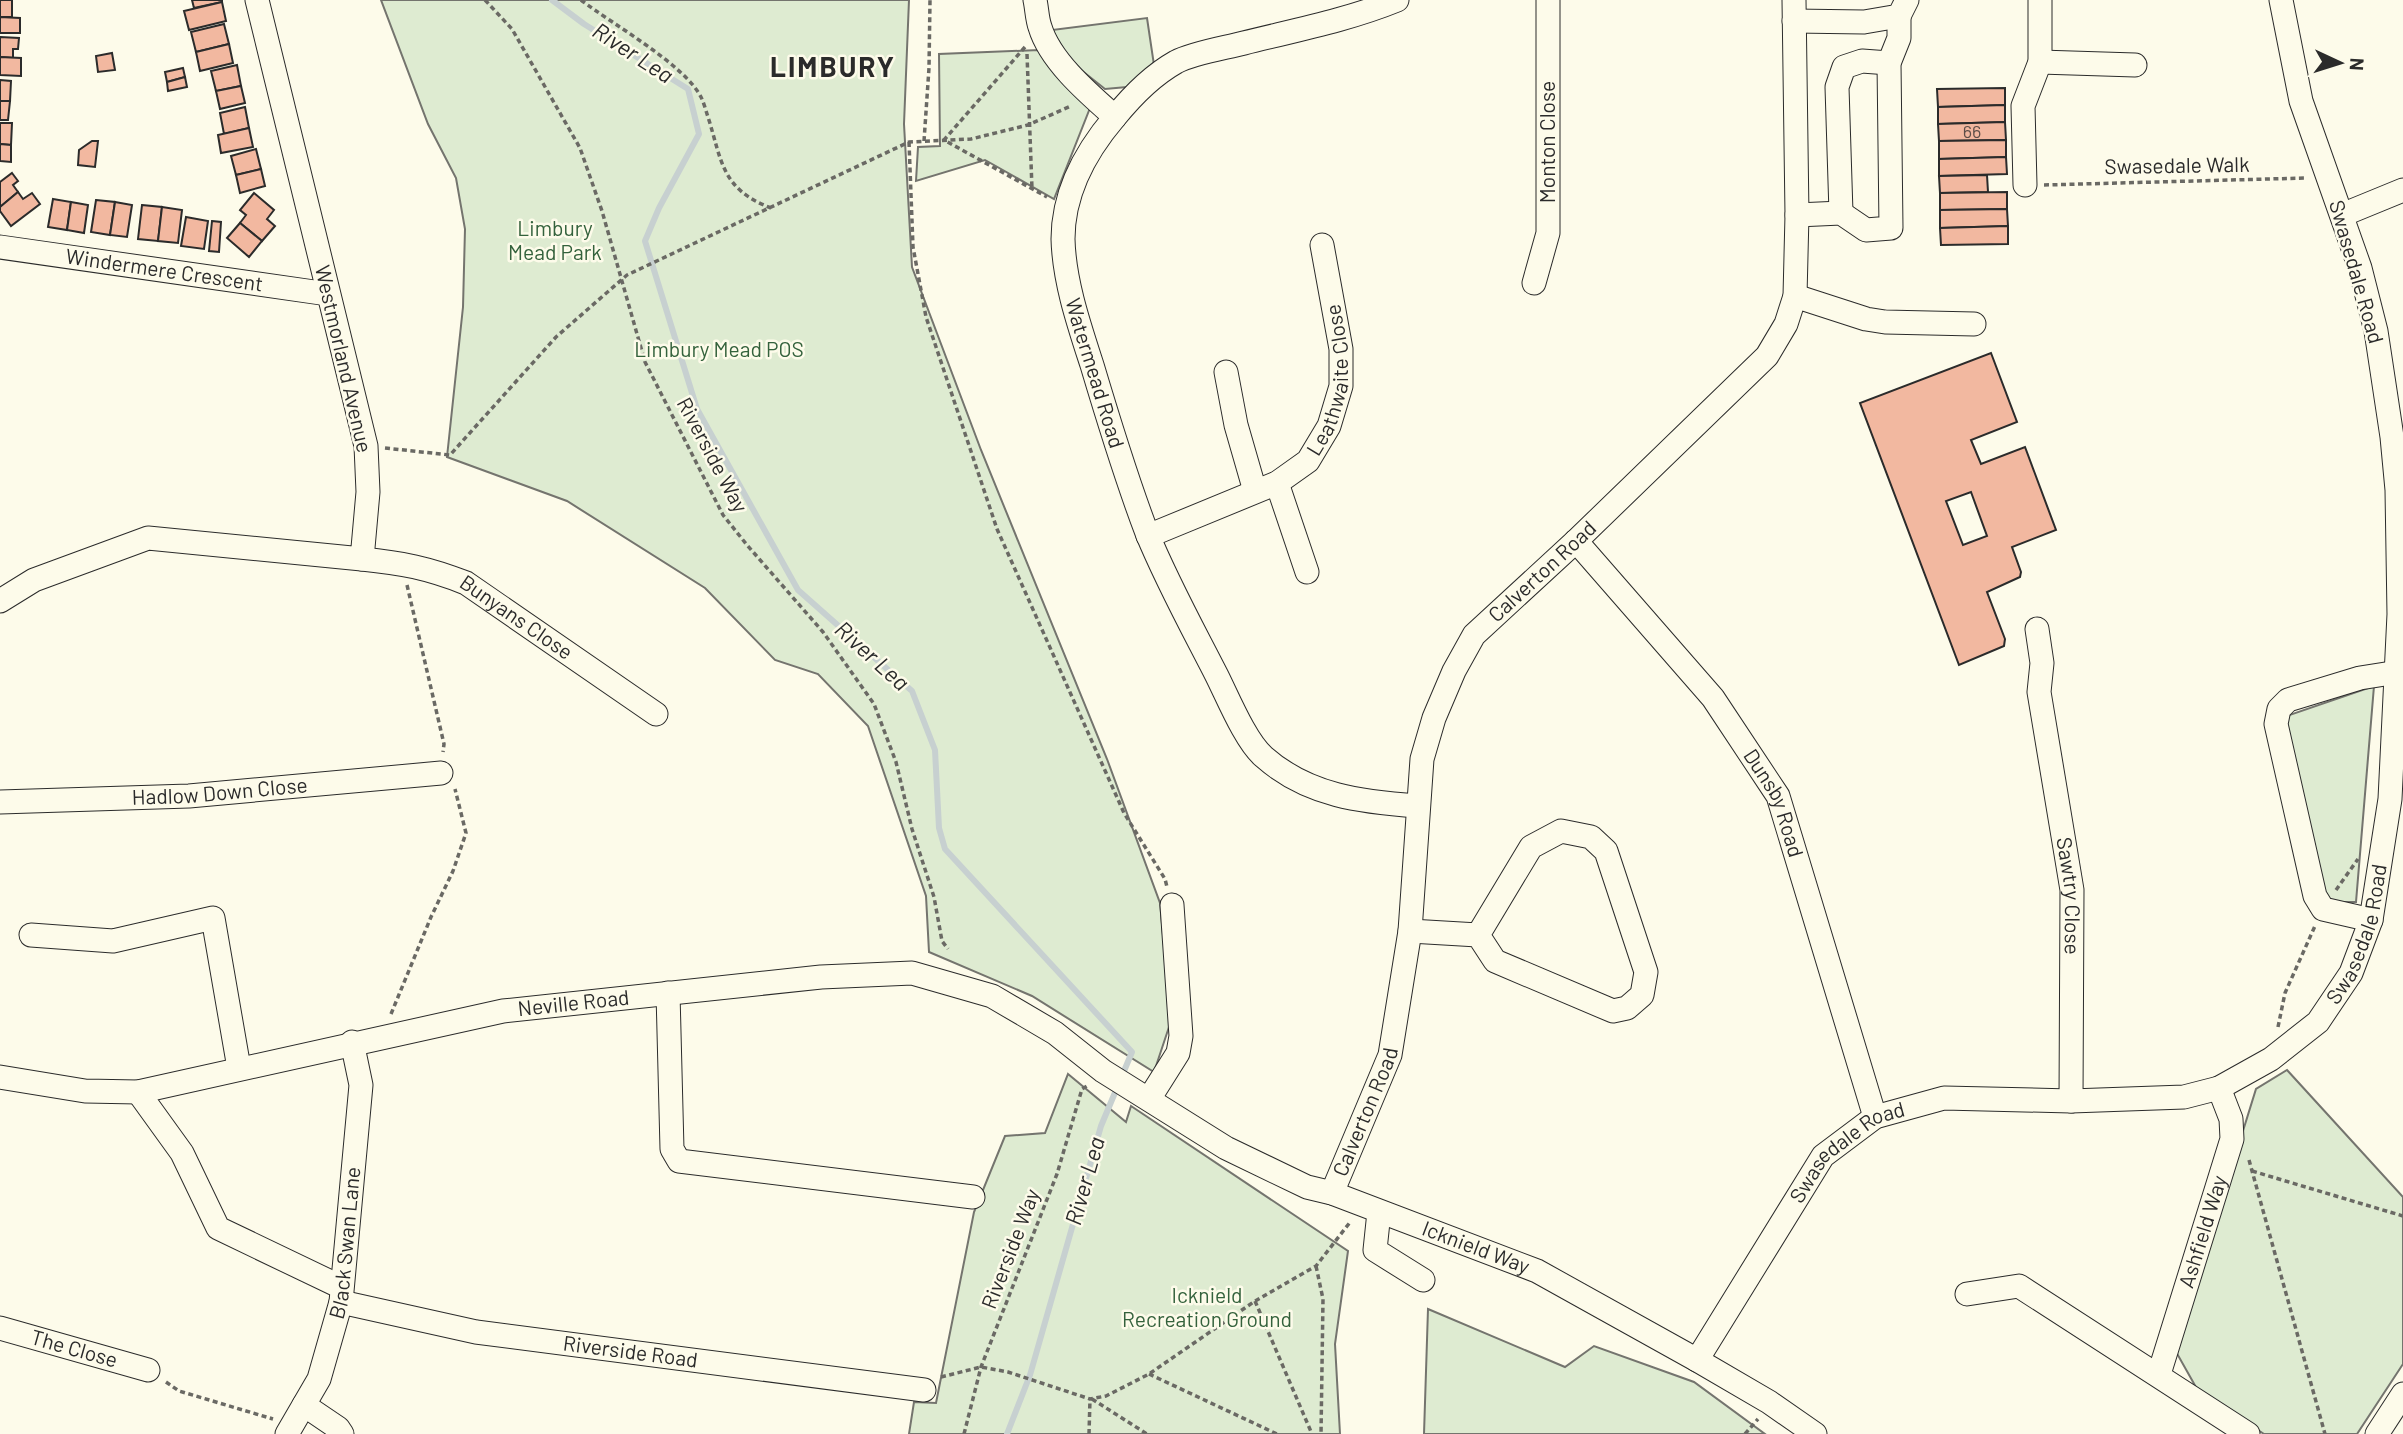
<svg xmlns="http://www.w3.org/2000/svg" width="2403" height="1434" font-family="Barlow,sans-serif">
	<style>
		.green { fill: #deebd1; stroke: #74746e; stroke-width: 2 }
		.lines { fill: none; stroke-linecap: round; stroke-linejoin: round }
		.stream { stroke: #c7d0d0; stroke-width: 6 }
		.building { fill: #f2b8a0; stroke: #2b2b2b; stroke-width: 2; fill-rule: evenodd }
		.minor-casing { stroke: #2b2b2b; stroke-width: 25 }
		.path { stroke: #6a6964; stroke-width: 3.5; stroke-dasharray: 5 3.5; stroke-linecap: butt }
		.minor { stroke: #fdfbea; stroke-width: 23 }
		.labels { text-anchor: middle; stroke-width: 5; stroke-linejoin: round; paint-order: stroke }
		.number-label { font-size: 18px; fill: #5d4e48 }
		.street-label { font-size: 21px; fill: #2b2b2b; stroke: #fdfbea }
		.park-label { font-size: 21px; fill: #34623c; stroke: #fdfbea }
		.water-label { font-size: 23px; font-style: italic; fill: #2b2b2b; stroke: #fdfbea }
		.district-label { font-size: 28px; font-weight: bold; letter-spacing: 2px; fill: #2b2b2b; stroke: #fdfbea }
	</style>
	<rect width="100%" height="100%" fill="#fdfbea"/>
	<g class="green">
		<polygon points="381,0 909,0 904,124 912,267 981,450 1107,759 1160,903 1171,1021 1154,1072 1032,996 929,952 926,896 868,726 818,674 775,660 705,588 567,501 447,457 463,307 465,229 456,178 428,124"/>
		<polygon points="1147,18 1154,65 1127,87 1105,89 1071,62 1052,30"/>
		<polygon points="1039,50 1090,108 1054,199 985,160 916,181 918,147 940,146 939,54"/>
		<polygon points="2374,686 2356,902 2325,902 2284,717"/>
		<polygon points="2287,1070 2403,1197 2403,1364 2357,1434 2264,1434 2197,1389 2175,1350 2256,1089"/>
		<polygon points="1068,1074 1126,1122 1131,1106 1348,1251 1335,1344 1340,1434 909,1434 914,1402 936,1403 974,1212 1005,1136 1045,1133"/>
		<polygon points="1428,1309 1565,1367 1594,1346 1694,1382 1765,1434 1424,1434"/>
	</g>
	<g class="lines">
		<polyline class="stream" points="552,0 584,24 688,89 699,134 659,208 645,241 697,409 798,590 912,691 935,750 939,828 945,849 1132,1052 1101,1126 1030,1375 1007,1434"/>
	</g>
	<g class="building">
		<rect x="0" y="0" width="12" height="17"/>
		<polygon points="192,0 222,0 222,2 194,8"/>
		<polygon points="222,2 226,21 189,30 184,11"/>
		<polygon points="0,17 20,18 20,33 0,33"/>
		<polygon points="224,24 229,44 196,52 191,32"/>
		<polygon points="0,37 19,38 18,49 13,49 13,58 0,57"/>
		<polygon points="229,44 233,63 200,71 196,52"/>
		<polygon points="112,53 115,70 98,72 96,56"/>
		<polygon points="0,57 21,58 21,76 0,75"/>
		<polygon points="237,65 241,86 216,91 211,71"/>
		<polygon points="183,68 185,77 167,82 165,72"/>
		<polygon points="185,77 187,87 168,91 167,82"/>
		<polygon points="0,80 11,81 10,101 0,101"/>
		<polygon points="241,86 245,103 220,109 216,91"/>
		<polygon points="2005,88 2005,105 1938,107 1937,89"/>
		<polygon points="0,101 10,101 8,120 0,120"/>
		<polygon points="2005,105 2005,122 1938,124 1938,107"/>
		<polygon points="245,107 249,128 224,134 220,113"/>
		<polygon points="2005,122 2006,140 1939,141 1938,124"/>
		<polygon points="0,123 12,123 11,145 0,144"/>
		<polygon points="249,128 253,147 221,153 218,135"/>
		<polygon points="2006,140 2006,157 1939,159 1939,141"/>
		<polygon points="92,141 98,141 95,167 78,165 79,150"/>
		<polygon points="0,144 11,145 11,162 0,161"/>
		<polygon points="256,149 261,169 236,175 231,156"/>
		<polygon points="2006,157 2007,174 1939,176 1939,159"/>
		<polygon points="261,169 265,186 240,193 236,175"/>
		<polygon points="12,173 18,181 13,185 18,192 0,207 0,182"/>
		<polygon points="1987,175 1988,192 1940,193 1939,176"/>
		<polygon points="18,192 23,199 32,193 40,204 11,226 0,211 0,207"/>
		<polygon points="2007,192 2007,209 1940,210 1940,193"/>
		<polygon points="254,193 274,210 267,219 275,226 262,241 240,223 246,215 240,210"/>
		<polygon points="53,199 71,202 67,230 48,227"/>
		<polygon points="96,200 115,202 110,235 91,232"/>
		<polygon points="71,202 88,205 84,233 67,230"/>
		<polygon points="115,202 132,205 127,237 110,235"/>
		<polygon points="142,205 162,207 158,241 138,239"/>
		<polygon points="162,207 182,210 178,243 158,241"/>
		<polygon points="2007,209 2008,226 1940,228 1940,210"/>
		<polygon points="186,217 208,221 204,249 181,246"/>
		<polygon points="212,221 221,222 219,252 209,251"/>
		<polygon points="240,223 262,241 249,257 227,238"/>
		<polygon points="2008,226 2008,244 1941,245 1940,228"/>
		<path d="M1991,353L2017,422L1971,440L1981,464L2025,447L2056,530L2012,547L2021,572L2020,577L1987,592L2005,639L2004,646L1959,665L1860,403ZM1971,492L1987,536L1963,545L1946,501Z"/>
	</g>
	<g class="lines">
		<g class="minor-casing">
			<g id="minor">
				<path d="M1035,0C1037,9 1037,19 1040,27C1050,61 1089,94 1115,117"/>
				<path id="s1" d="M1397,0C1348,20 1296,30 1244,43C1225,48 1193,53 1176,62C1153,75 1132,96 1115,117C1086,151 1063,193 1063,239C1064,281 1079,325 1092,365C1109,422 1126,478 1147,533C1167,582 1193,629 1217,676C1228,698 1246,742 1264,757C1308,796 1362,802 1418,806"/>
				<polyline points="1794,21 1864,22 1899,16 1907,0"/>
				<polyline points="2040,62 2135,65"/>
				<polyline points="2025,185 2023,106 2040,62 2040,0"/>
				<polyline points="1841,213 1837,87 1844,67 1862,61 1889,63"/>
				<polyline points="1797,215 1841,213 1866,230 1891,228 1889,63 1899,38 1899,16"/>
				<polyline points="2342,215 2403,190"/>
				<path id="s2" d="M0,247L328,294"/>
				<polyline points="1534,283 1548,233 1548,0"/>
				<polyline points="1795,296 1866,319 1885,322 1974,324"/>
				<polyline points="1226,372 1236,425 1255,491"/>
				<polyline points="1277,483 1307,572"/>
				<path id="s3" d="M1148,536L1277,483L1308,461L1329,426L1341,386V349L1322,245"/>
				<path id="s4" d="M1576,541L1713,698L1778,796L1875,1117"/>
				<path id="s5" d="M362,559C402,563 428,568 466,583L656,714"/>
				<polyline points="0,601 34,580 148,538 362,559 368,492 366,446 257,0"/>
				<path id="s6" d="M2037,629L2042,663L2039,692L2072,890L2071,1101"/>
				<path id="s7" d="M0,802L189,796L441,773"/>
				<polyline points="2371,920 2323,909 2315,896 2276,724 2279,709 2288,700 2360,678 2398,672"/>
				<polyline points="1410,931 1478,935 1531,847 1561,831 1591,837 1606,851 1646,972 1642,995 1627,1008 1613,1011 1495,961 1478,935"/>
				<polyline points="31,935 113,941 213,918 239,1068"/>
				<polyline points="668,993 672,1149 679,1161 973,1197"/>
				<path id="s8" d="M0,1077L85,1091L138,1092L503,1011L821,977L912,973L992,996L1055,1033L1103,1071L1226,1148L1307,1187L1332,1193L1537,1271L1697,1360L1769,1402L1815,1434"/>
				<polyline points="138,1092 182,1153 218,1228 341,1287"/>
				<polyline points="1149,1099 1178,1053 1181,1036 1172,905"/>
				<path id="s9" d="M1332,1193L1390,1055L1410,931L1422,759L1434,718L1454,671L1474,635L1576,541L1767,356L1786,324L1795,296L1797,215L1794,0"/>
				<polyline points="1379,1212 1375,1250 1423,1280"/>
				<polyline points="1967,1294 2019,1286 2248,1434"/>
				<path id="s10" d="M341,1302L476,1332L924,1390"/>
				<path id="s11" d="M0,1328L148,1370"/>
				<path id="s12" d="M1697,1360L1823,1156L1875,1117L1944,1098L2071,1101L2184,1097L2219,1088L2271,1059L2318,1022L2351,973L2371,920L2390,799L2399,614L2397,490L2392,437L2376,331L2360,268L2301,101L2281,0"/>
				<path id="s13" d="M2159,1374L2232,1139L2231,1119L2219,1088"/>
				<polyline points="304,1405 338,1428 342,1434"/>
				<path id="s14" d="M287,1434L319,1379L341,1302L361,1085L352,1042"/>
				<polyline points="2377,1434 2403,1394"/>
			</g>
		</g>
		<g class="path">
			<polyline points="485,0 512,29 580,148 602,211 645,362 723,515 747,545 823,632 874,704 896,762 912,829 934,897 942,941 948,949"/>
			<path d="M581,0C612,24 684,64 701,97C704,103 706,111 708,117C722,161 721,189 771,208"/>
			<polyline points="1025,47 944,140 1047,197"/>
			<polyline points="1027,54 1032,189"/>
			<polyline points="924,141 929,68 930,0"/>
			<polyline points="909,142 913,247 926,317 997,529 1124,813 1165,879 1167,887"/>
			<polyline points="2044,185 2306,178"/>
			<polyline points="385,448 450,455 556,337 627,275 909,142 971,139 1028,125 1071,106"/>
			<polyline points="407,585 444,744 443,752"/>
			<polyline points="2336,890 2358,859"/>
			<polyline points="391,1014 431,917 453,871 466,833 455,789"/>
			<polyline points="2278,1027 2285,993 2315,926"/>
			<polyline points="2249,1160 2325,1434"/>
			<polyline points="2252,1171 2403,1216"/>
			<polyline points="1316,1266 1323,1299 1321,1434"/>
			<polyline points="1255,1301 1312,1434"/>
			<polyline points="1149,1374 1277,1434"/>
			<polyline points="941,1377 981,1367 1008,1372 1090,1399 1106,1396 1149,1374 1255,1301 1316,1266 1351,1221"/>
			<polyline points="166,1382 179,1391 273,1419"/>
			<polyline points="1092,1399 1147,1434"/>
			<polyline points="964,1434 981,1367 1057,1174 1082,1089 1089,1085"/>
			<polyline points="1089,1434 1090,1399"/>
			<polyline points="1745,1434 1758,1419"/>
		</g>
		<use href="#minor" class="minor"/>
	</g>
	<g class="labels">
		<g class="number-label">
			<text x="1972" y="138">66</text>
		</g>
		<g class="street-label">
			<text transform="translate(1548 142) rotate(-90)" y="7">Monton Close</text>
			<text transform="translate(2177 166) rotate(-1)" y="7">Swasedale Walk</text>
			<text dy="7" stroke="none"><textPath href="#s2" startOffset="166">Windermere Crescent</textPath></text>
			<text transform="translate(2356 272) rotate(74)" y="7">Swasedale Road</text>
			<text transform="translate(343 359) rotate(77)" y="7">Westmorland Avenue</text>
			<text dy="7" stroke="none"><textPath href="#s1" startOffset="586">Watermead Road</textPath></text>
			<text dy="7" stroke="none"><textPath href="#s3" startOffset="264">Leathwaite Close</textPath></text>
			<text transform="translate(712 455) rotate(62)" y="7">Riverside Way</text>
			<text dy="7" stroke="none"><textPath href="#s9" startOffset="676">Calverton Road</textPath></text>
			<text dy="7" stroke="none"><textPath href="#s5" startOffset="168">Bunyans Close</textPath></text>
			<text dy="7" stroke="none"><textPath href="#s7" startOffset="220">Hadlow Down Close</textPath></text>
			<text dy="7" stroke="none"><textPath href="#s4" startOffset="331">Dunsby Road</textPath></text>
			<text dy="7" stroke="none"><textPath href="#s6" startOffset="270">Sawtry Close</textPath></text>
			<text dy="7" stroke="none"><textPath href="#s12" startOffset="870">Swasedale Road</textPath></text>
			<text dy="7" stroke="none"><textPath href="#s8" startOffset="584">Neville Road</textPath></text>
			<text dy="7" stroke="none"><textPath href="#s9" startOffset="88">Calverton Road</textPath></text>
			<text dy="7" stroke="none"><textPath href="#s12" startOffset="261">Swasedale Road</textPath></text>
			<text dy="7" stroke="none"><textPath href="#s13" startOffset="149">Ashfield Way</textPath></text>
			<text dy="7" stroke="none"><textPath href="#s14" startOffset="203">Black Swan Lane</textPath></text>
			<text transform="translate(1011 1249) rotate(-69)" y="7">Riverside Way</text>
			<text dy="7" stroke="none"><textPath href="#s8" startOffset="1556">Icknield Way</textPath></text>
			<text dy="7" stroke="none"><textPath href="#s11" startOffset="77">The Close</textPath></text>
			<text dy="7" stroke="none"><textPath href="#s10" startOffset="294">Riverside Road</textPath></text>
		</g>
		<g class="park-label">
			<text x="555" y="236">Limbury<tspan x="555" dy="24">Mead Park</tspan></text>
			<text x="719" y="357">Limbury Mead POS</text>
			<text x="1207" y="1303">Icknield<tspan x="1207" dy="24">Recreation Ground</tspan></text>
		</g>
		<g class="water-label">
			<text transform="translate(633 53) rotate(33)" y="8">River Lea</text>
			<text transform="translate(872 656) rotate(42)" y="8">River Lea</text>
			<text transform="translate(1085 1181) rotate(-74)" y="8">River Lea</text>
		</g>
		<g class="district-label">
			<text x="833" y="77">LIMBURY</text>
		</g>
	</g>
	<g transform="translate(2340 63) rotate(94)" stroke="#fdfbea" stroke-width="5" paint-order="stroke">
	<path d="M0-5L12 26L0 18L-12 26Z" fill="#2b2b2b"/>
	<text y="-10" font-size="19" font-weight="bold" text-anchor="middle" fill="#2b2b2b">N</text>
	</g>
</svg>
